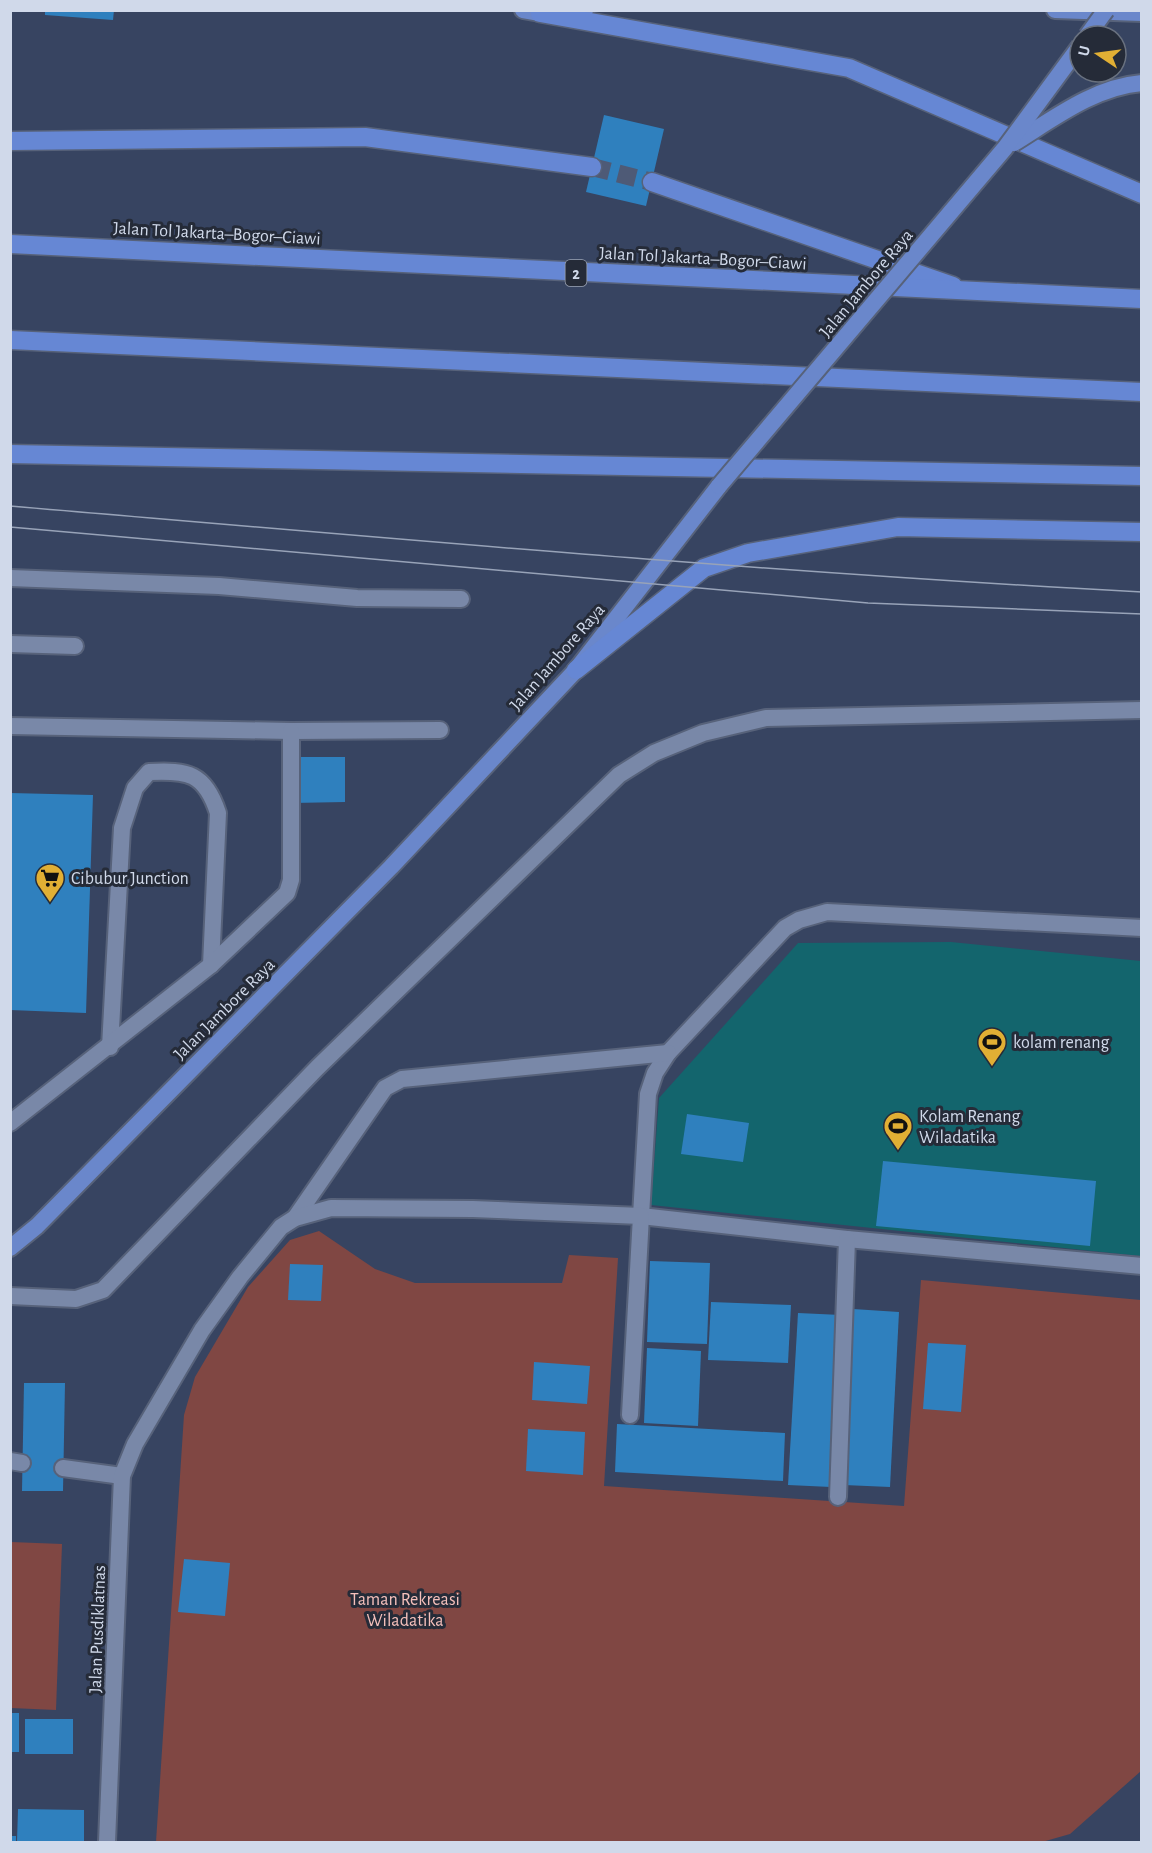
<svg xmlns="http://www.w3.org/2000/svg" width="1152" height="1853" font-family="'Alegreya Sans',sans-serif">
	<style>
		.green { fill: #804743 }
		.water { fill: #13656d }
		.building { fill: #2f80be }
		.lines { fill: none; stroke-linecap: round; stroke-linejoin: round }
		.motorway-tunnel { stroke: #4e5a76; stroke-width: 18; stroke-dasharray: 18 9; stroke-linecap: butt }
		.service-casing { stroke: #57627a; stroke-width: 20 }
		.minor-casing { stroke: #57627a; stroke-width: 20 }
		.trunk-casing { stroke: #57627a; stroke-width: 20 }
		.motorway-casing { stroke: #57627a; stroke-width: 21 }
		.service { stroke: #7988a8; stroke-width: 16 }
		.minor { stroke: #7988a8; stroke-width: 16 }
		.trunk { stroke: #6a87cb; stroke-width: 16 }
		.motorway { stroke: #6687d4; stroke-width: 18 }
		.tram { stroke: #98a3b8; stroke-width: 1.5 }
		.trunk-bridge-casing { stroke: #57627a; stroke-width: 20; stroke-linecap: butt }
		.trunk-bridge { stroke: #6a87cb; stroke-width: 16 }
		.labels { text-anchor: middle; stroke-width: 6; stroke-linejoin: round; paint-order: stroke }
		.shield { fill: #252b38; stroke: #9da5b5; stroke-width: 1.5 }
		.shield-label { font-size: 16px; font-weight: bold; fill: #d0d9ea }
		.street-label { font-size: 18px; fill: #d0d9ea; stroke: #252b38 }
		.poi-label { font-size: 18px; fill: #d0d9ea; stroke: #252b38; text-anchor: start }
		.park-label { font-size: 18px; fill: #f5c0bb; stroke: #252b38 }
	</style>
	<rect width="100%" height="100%" fill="#374461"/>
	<g class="green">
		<polygon points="319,1231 375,1269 415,1283 562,1283 569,1255 618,1258 604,1486 904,1506 921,1280 1141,1300 1141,1771 1070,1834 1042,1842 156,1842 184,1415 195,1377 248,1287 290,1240"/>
		<polygon points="11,1542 62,1544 56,1710 11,1708"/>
	</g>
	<polygon class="water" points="951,942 1141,961 1140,1256 651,1205 659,1098 798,943"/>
	<g class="building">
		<polygon points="45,10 114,10 113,20 45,15"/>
		<polygon points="604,115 664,129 646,206 586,192"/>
		<polygon points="292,757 345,757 345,802 292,803"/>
		<polygon points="10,793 93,795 86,1013 10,1010"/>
		<polygon points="687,1114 749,1123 743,1162 681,1154"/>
		<polygon points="883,1161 1096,1181 1090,1246 876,1226"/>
		<polygon points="650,1261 710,1263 707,1344 647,1342"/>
		<polygon points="290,1264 323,1265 321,1301 288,1300"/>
		<polygon points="711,1302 791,1305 788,1363 708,1360"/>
		<polygon points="853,1309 899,1312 890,1487 844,1485"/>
		<polygon points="798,1313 841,1315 831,1487 788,1485"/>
		<polygon points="928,1343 966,1345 961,1412 923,1409"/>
		<polygon points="647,1348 701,1351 698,1426 644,1423"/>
		<polygon points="534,1362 590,1366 587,1404 532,1400"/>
		<polygon points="24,1383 65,1383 63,1491 22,1491"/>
		<polygon points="617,1424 785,1433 783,1481 615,1472"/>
		<polygon points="528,1429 585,1432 583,1475 526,1471"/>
		<polygon points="184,1559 230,1563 225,1616 178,1612"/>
		<rect x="10" y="1713" width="9" height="39"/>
		<rect x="25" y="1719" width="48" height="35"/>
		<polygon points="18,1809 84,1810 84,1842 17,1842"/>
		<rect x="10" y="1836" width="6" height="6"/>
	</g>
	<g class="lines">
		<polyline class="motorway-tunnel" points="592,167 652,182"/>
		<g class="service-casing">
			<g id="service">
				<polyline points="10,578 219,586 357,598 461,599"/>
				<polyline points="10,644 75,646"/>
				<polyline points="10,726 291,731 440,730"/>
				<polyline points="1142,928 827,912 799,920 785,928 668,1053 655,1073 648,1094 641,1216 847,1239 1142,1266"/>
				<path d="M110,1047L122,828L135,788L149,772C188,770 205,773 218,813L211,965"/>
				<polyline points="10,1123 211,965 287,893 291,880 291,731"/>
				<polyline points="295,1218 385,1088 402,1079 668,1053"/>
				<polyline points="10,1461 22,1463"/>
				<polyline points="63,1468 122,1476"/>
				<polyline points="838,1497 847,1239"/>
				<polyline points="107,1842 122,1476 135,1444 202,1330 240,1277 281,1227 295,1218 331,1208 473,1209 641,1216 630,1415"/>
			</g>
		</g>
		<g class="minor-casing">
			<polyline id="minor" points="10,1296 76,1299 103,1290 317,1068 619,775 654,753 703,733 766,718 1142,710"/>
		</g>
		<g class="trunk-casing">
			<g id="trunk">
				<polyline points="523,10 540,13 585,10"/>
				<polyline points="1055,10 1142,13"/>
				<polyline points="10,1248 37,1226 391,867 576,670 719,486"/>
			</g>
		</g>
		<g class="motorway-casing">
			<g id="motorway">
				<polyline points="540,13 849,68 1142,194"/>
				<polyline points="10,141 365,137 592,167"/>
				<polyline points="652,182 953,286"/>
				<polyline points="10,244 1142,299"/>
				<polyline points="10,340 1142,392"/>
				<polyline points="10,454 1142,476"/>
				<polyline points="576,670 704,568 748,553 898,527 1142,532"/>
			</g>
		</g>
		<use href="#service" class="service"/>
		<use href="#minor" class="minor"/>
		<use href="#trunk" class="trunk"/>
		<use href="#motorway" class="motorway"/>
		<g class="tram">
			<path d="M10,506C387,538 764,572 1142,592"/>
			<polyline points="10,527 868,603 1142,614"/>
		</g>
		<g class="trunk-bridge-casing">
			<g id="trunk-bridge">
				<polyline points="1087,36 1106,10"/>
				<path d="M1014,143C1053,119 1094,87 1142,83"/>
				<polyline points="719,486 1005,148 1080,46"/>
			</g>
		</g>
		<use href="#trunk-bridge" class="trunk-bridge"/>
	</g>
	<defs>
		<g id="supermarket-pin" transform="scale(1.5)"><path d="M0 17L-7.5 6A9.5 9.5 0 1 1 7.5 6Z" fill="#e1af34" stroke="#252b38"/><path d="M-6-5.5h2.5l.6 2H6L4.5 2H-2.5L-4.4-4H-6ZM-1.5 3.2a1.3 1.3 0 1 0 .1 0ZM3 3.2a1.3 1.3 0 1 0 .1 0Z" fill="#111"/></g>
		<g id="stadium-pin" transform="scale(1.5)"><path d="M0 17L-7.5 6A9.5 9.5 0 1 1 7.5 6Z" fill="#e1af34" stroke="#252b38"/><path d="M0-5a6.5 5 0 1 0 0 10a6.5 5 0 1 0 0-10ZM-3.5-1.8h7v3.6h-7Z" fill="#111"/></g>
	</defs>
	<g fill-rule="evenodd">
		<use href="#supermarket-pin" x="50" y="878"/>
		<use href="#stadium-pin" x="992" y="1042"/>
		<use href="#stadium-pin" x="898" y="1126"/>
	</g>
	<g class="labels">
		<rect class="shield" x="565.5" y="260" width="21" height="26" rx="4.5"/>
		<g class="shield-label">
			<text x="576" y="279">2</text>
		</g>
		<g class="street-label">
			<text transform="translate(217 233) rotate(3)" y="6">Jalan Tol Jakarta–Bogor–Ciawi</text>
			<text transform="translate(703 258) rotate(3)" y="6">Jalan Tol Jakarta–Bogor–Ciawi</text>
			<text transform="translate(866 283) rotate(-50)" y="6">Jalan Jambore Raya</text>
			<text transform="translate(557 657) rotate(-49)" y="6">Jalan Jambore Raya</text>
			<text transform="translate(224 1009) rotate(-45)" y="6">Jalan Jambore Raya</text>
			<text transform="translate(97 1629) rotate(-88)" y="6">Jalan Pusdiklatnas</text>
		</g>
		<g class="poi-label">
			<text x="71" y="884">Cibubur Junction</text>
			<text x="1013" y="1048">kolam renang</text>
			<text x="919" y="1122">Kolam Renang<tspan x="919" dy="21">Wiladatika</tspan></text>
		</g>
		<g class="park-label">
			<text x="405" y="1605">Taman Rekreasi<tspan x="405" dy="21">Wiladatika</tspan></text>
		</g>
	</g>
	<rect width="1152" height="1853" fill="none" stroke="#d0d9ea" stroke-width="24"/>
	<g transform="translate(1098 54) rotate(283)"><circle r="28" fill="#252b38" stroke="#69717f" stroke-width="1.5"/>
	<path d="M0-4.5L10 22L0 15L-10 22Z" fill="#e1af34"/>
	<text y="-9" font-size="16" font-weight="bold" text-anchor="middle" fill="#d0d9ea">U</text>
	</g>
</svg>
